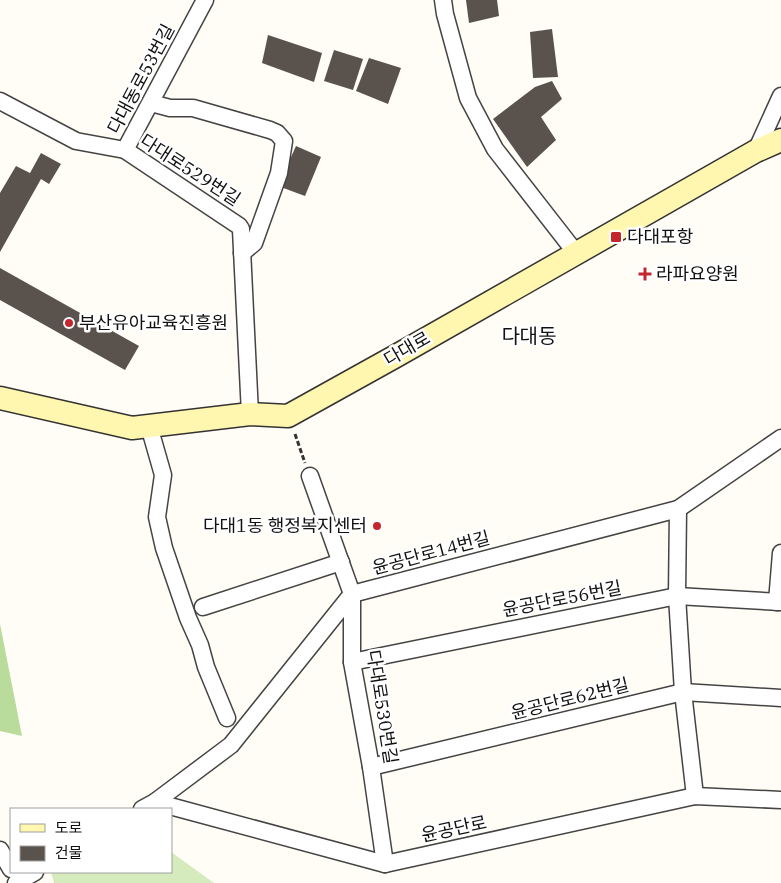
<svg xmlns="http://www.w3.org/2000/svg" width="781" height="883" font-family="'IBM Plex Serif','Noto Sans KR',serif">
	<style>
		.green { fill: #d5ebbd }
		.forest { fill: #b9dc9c }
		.building { fill: #5a524d }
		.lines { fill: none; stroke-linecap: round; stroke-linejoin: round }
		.street-casing { stroke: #444; stroke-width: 19 }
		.secondary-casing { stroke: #333; stroke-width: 25 }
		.path { stroke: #333; stroke-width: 3; stroke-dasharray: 5 2.5; stroke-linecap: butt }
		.street { stroke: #fff; stroke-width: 16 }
		.secondary { stroke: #fff6b0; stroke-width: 22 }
		.poi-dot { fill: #c4262e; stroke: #fff; stroke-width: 2 }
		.labels { text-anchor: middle; stroke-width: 5; stroke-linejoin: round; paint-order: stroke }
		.street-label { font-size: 18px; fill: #111; stroke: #fff }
		.poi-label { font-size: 18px; fill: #111; stroke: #fff; text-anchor: start }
		.quarter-label { font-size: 20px; fill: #111; stroke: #fff }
	</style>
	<rect width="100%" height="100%" fill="#fffdf5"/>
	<polygon class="green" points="171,852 214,883 54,883 51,872 171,872"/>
	<polygon class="forest" points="0,624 22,736 0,731"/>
	<g class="building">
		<polygon points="466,0 497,0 499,16 469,23"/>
		<polygon points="552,29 558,77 533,78 530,32"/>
		<polygon points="268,35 322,53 314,82 262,63"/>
		<polygon points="334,50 363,59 353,90 324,81"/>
		<polygon points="369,58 401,68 388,104 356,91"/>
		<polygon points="552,81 562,99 541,117 556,140 527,167 493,119 535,87"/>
		<polygon points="296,146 321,157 305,196 278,186"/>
		<polygon points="41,153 61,164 49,184 41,179 0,252 0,193 16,166 30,173"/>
		<polygon points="0,268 139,346 125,370 0,300"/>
	</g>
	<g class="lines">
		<g class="street-casing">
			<g id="street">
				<polyline points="443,0 445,14 468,98 495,149 576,253"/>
				<polyline points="0,101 76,141 125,150 239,226 241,229 250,414"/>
				<polyline points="151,103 170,108 193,108 270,130 277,133 284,141 279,173 254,243 242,253"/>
				<polyline points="125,150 205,0"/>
				<polyline points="756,151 781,96"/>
				<polyline points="149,426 163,475 157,517 164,548 188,618 200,645 206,667 227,718"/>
				<polyline points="310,476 352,594 352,662 371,767 385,864"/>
				<polyline points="678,509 677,596 683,692 695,796"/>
				<polyline points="777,602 781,553"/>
				<polyline points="203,607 341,562"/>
				<polyline points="352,662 677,596 781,602"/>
				<polyline points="371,767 683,692 781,698"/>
				<polyline points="155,802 385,864 695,796 781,800"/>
				<polyline points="142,809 155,802 231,745 352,594 678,509 781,438"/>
				<polyline points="0,850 11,869"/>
				<polyline points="16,883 35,872"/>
			</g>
		</g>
		<g class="secondary-casing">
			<polyline id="secondary" points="0,398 132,428 250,414 288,416 396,356 756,151 781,140"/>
		</g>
		<polyline class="path" points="295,434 305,463"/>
		<use href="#street" class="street"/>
		<use href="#secondary" class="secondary"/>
	</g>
	<g class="poi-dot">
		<rect x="610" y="231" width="12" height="12" rx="2.5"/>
		<path d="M642.5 266.5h5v5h5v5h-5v5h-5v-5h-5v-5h5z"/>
		<circle cx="69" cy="323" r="5"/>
		<circle cx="377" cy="526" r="5"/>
	</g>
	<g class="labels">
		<g class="street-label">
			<text transform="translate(141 79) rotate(-62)" y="6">다대동로53번길</text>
			<text transform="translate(190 170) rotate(33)" y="6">다대로529번길</text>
			<text transform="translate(407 349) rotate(-30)" y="6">다대로</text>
			<text transform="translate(431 553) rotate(-15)" y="6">윤공단로14번길</text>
			<text transform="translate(562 599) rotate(-11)" y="6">윤공단로56번길</text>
			<text transform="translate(570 699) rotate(-14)" y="6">윤공단로62번길</text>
			<text transform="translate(382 707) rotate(81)" y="6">다대로530번길</text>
			<text transform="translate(454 829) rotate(-12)" y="6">윤공단로</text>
		</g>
		<g class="poi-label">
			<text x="627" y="243">다대포항</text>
			<text x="656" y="280">라파요양원</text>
			<text x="79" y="329">부산유아교육진흥원</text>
			<text x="367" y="532" text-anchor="end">다대1동 행정복지센터</text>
		</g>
		<g class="quarter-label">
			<text x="529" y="343">다대동</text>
		</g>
	</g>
	<rect x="10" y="808" width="162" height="65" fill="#ffffff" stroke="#a0a0a0"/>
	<rect x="20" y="824" width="25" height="8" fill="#fff6b0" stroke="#a0a0a0"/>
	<text x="55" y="833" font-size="15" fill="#111111">도로</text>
	<rect x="20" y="846" width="25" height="15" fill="#5a524d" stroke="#a0a0a0"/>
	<text x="55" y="858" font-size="15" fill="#111111">건물</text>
</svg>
